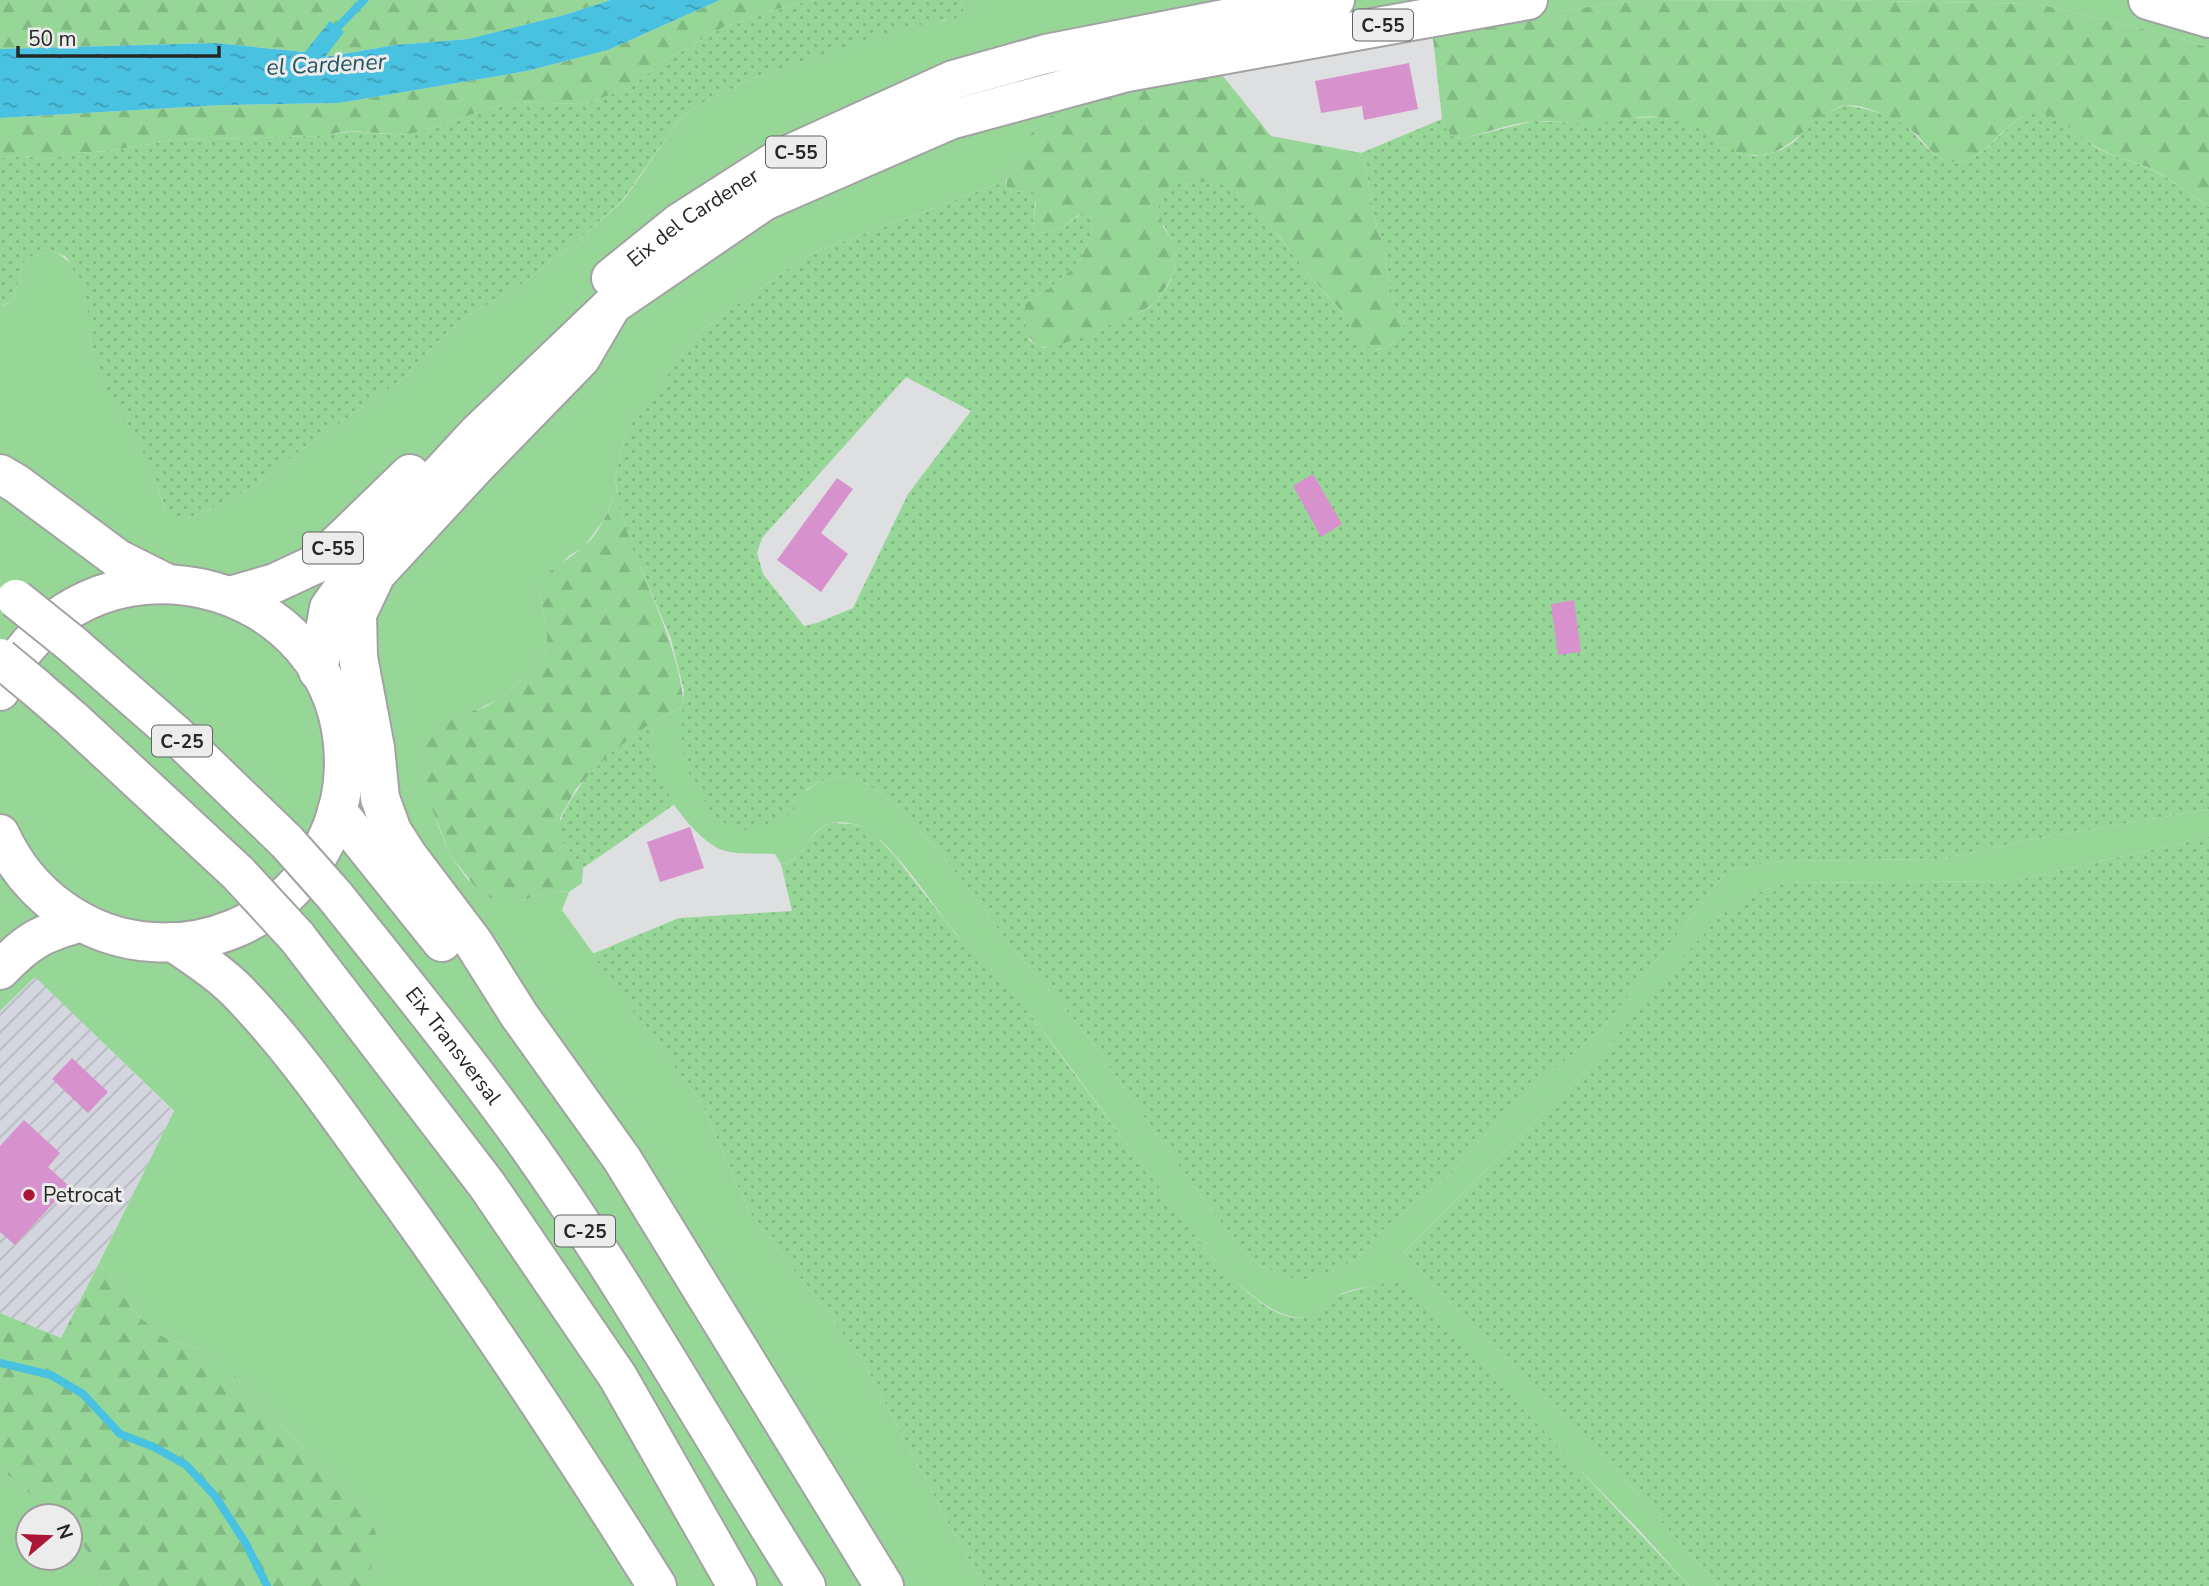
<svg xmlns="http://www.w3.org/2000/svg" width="2209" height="1586" font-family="'Nunito Sans',sans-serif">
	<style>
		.industrial { fill: url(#industrial-furrows) }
		.grass { fill: #96d798 }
		.forest { fill: url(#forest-firs) }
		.garden { fill: url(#garden-dots); fill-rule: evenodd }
		.water { fill: url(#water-ripples) }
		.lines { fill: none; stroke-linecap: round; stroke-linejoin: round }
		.stream { stroke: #49c1e0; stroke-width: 8 }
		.building { fill: #d792cd }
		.secondary-casing { stroke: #a2a2a3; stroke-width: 42 }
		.primary-casing { stroke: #a2a2a3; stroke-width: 42 }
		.highway-casing { stroke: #a2a2a3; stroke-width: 42 }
		.secondary { stroke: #fff; stroke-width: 38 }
		.primary { stroke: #fff; stroke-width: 38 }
		.highway { stroke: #fff; stroke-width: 38 }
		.highway-bridge-casing { stroke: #a2a2a3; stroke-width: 42; stroke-linecap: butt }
		.highway-bridge { stroke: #fff; stroke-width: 38 }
		.poi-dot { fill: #ab1636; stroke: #ececed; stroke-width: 2.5 }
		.labels { text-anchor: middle; stroke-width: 6; stroke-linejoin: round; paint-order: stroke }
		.shield { fill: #ececed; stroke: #626263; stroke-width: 2 }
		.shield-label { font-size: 19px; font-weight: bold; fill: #272728 }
		.street-label { font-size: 21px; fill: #272728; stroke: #ececed }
		.poi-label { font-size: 21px; fill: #272728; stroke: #ececed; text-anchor: start }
		.water-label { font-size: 23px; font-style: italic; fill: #235562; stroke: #ececed }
	</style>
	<defs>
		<pattern id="industrial-furrows" width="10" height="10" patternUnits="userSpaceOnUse" patternTransform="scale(1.75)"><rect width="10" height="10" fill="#d4d6df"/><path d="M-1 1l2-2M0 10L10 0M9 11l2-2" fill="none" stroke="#b6b8bf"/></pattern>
		<pattern id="forest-firs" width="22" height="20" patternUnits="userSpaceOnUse" patternTransform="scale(1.75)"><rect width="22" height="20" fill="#96d798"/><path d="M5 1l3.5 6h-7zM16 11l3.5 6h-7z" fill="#81b983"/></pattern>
		<pattern id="garden-dots" width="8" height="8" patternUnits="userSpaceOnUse" patternTransform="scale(1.75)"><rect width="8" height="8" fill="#96d798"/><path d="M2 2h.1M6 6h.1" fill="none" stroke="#81b983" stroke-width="1.8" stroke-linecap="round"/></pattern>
		<pattern id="water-ripples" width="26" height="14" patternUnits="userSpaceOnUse" patternTransform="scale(1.75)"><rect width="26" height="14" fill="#49c1e0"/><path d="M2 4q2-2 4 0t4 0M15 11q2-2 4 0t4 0" fill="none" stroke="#3d9db6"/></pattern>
	</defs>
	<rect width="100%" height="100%" fill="#dedfe0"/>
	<polygon class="industrial" points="35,976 174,1112 61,1338 0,1313 0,1011"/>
	<g class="grass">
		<path d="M961,0H1805L1632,1L1432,29L1111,93L1038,126L1006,173V181L810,254L701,330L625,436L615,478L617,491L603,521L583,548L570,555L538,585L547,631V645L542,660L532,672L497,700L470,713L418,756L439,828L450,855L468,880L523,900L555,891L569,892L562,910L701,1103L749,1211L862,1359L950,1526L984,1586H362L367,1513L316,1462L254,1394L222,1365L200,1349L163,1337L142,1319L132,1309L120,1287L99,1263L174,1111L35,977L0,1011V303L4,306L13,299L23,264L31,256L54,251C79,264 88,294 90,320C90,329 89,338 92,347C102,385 122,410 140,444C151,465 156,488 166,510L189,518L224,503L258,484L301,450L406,377L421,358L466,317L522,284L576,242L623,201L682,116L702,103L755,78L908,26L932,21H945L964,9Z"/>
		<polygon points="1830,0 2209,0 2209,48 2177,37 2038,4"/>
		<path d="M684,706C678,762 688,775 718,819L806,791L820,781L841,777L863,782L894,803L905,813L963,881L1006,940L1086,1033L1160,1140L1246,1256L1264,1268L1298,1280H1306L1334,1271L1354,1260L1386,1227L1451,1174L1506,1111L1603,1028L1728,870L1782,861L1941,859L2023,841L2209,809V837L2012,881L1785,883L1760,892L1722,914L1647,998L1609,1046L1404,1252L1442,1295L1618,1472L1718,1586H1689L1639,1530L1395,1282C1379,1285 1351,1288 1337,1296C1327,1302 1320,1315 1307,1317C1274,1323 1235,1280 1213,1259C1145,1171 1082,1079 1012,992C995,970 972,953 954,931C932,904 886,831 854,824C804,813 813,859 781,864L775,854C759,853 741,855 726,851C699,845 661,792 654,766C651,752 652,736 653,722Z"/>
		<polygon points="0,1468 56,1516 28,1516 28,1558 70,1558 70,1528 90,1555 101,1586 0,1586"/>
	</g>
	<g class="forest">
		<polygon points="0,0 611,0 564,15 468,39 395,45 324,57 305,52 215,43 0,49"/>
		<path d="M720,0H814L770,11L722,28L660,63L633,86L586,104L510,102L415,133C384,138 355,125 325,136L173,140L109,151L74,153L49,159L23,156L0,158V118L222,105L339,103L527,71L608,50Z"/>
		<path d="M1830,0L2038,4L2177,37L2209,48V207C2193,196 2178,184 2161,174C2143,163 2121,160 2102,150C2081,140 2053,109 2029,115C1999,122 1985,168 1949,162C1935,159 1927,145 1917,135C1902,121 1867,104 1845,105C1841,105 1835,109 1831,111C1804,125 1790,155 1756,155C1723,156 1695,125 1664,118C1643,113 1622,121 1601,124C1580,126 1559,120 1538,121C1513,122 1485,133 1461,139L1450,135L1442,119L1432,29L1632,1Z"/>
		<path d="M1219,71L1271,136L1361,153L1368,179L1373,212L1382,242L1394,302L1405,324C1399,339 1386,354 1368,348C1352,343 1353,325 1344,314C1332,300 1319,287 1307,273C1295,260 1286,244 1274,230C1261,217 1248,204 1236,191L1163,226C1179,250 1182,265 1164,290C1160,296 1157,302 1150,306C1133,318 1110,324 1091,333C1077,339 1056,352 1040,346C1025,341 1022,318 1025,304C1032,298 1040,294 1048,289C1072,272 1095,247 1091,216L1079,215L1061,228L1037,234L1033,228L1036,202L1029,191L1013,192L1007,188L1006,173L1029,136L1038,126L1051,116L1111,93Z"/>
		<path d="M617,491C631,567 677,629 684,706L653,722L607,757L576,789L560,818L565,845L575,856L583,868L582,883L569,892L555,891L523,900L491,898L478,890L450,855L429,800L418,756L420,741L429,730L441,722L485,707L497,700L532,672L542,660L547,645V631L538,585C550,567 567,561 583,547C600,534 608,510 617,491Z"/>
		<polygon points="99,1263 120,1287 132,1309 142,1319 163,1337 200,1349 222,1364 254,1394 316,1462 367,1513 378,1538 371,1568 362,1586 101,1586 90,1555 70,1528 70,1516 56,1516 0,1468 0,1313 61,1338"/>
	</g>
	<g class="garden">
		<path d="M814,0H961L964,9L957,18L908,27L755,78L702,103L682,116L622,201L576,242L522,284L466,317L421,358L406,377L301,450L258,484L224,503L189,518L176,517L166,510L141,446L103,383L91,345L87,306L80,281L66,257L54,251L31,256L23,264L13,299L3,306L0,303V158L23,156L49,159L74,153L109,151L173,140L325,136C355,126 384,138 415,133L510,102L586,104L633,86L660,63L722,28L770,11Z"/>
		<path d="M1844,105C1865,108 1887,113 1904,125C1919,135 1931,159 1950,162C1983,167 1999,127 2025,116C2055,103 2081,142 2105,152C2123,160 2143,164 2160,174C2177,183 2193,196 2209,207V809L2023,841L1941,859L1782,861L1728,870L1603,1028L1506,1111L1451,1174L1386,1227L1354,1260L1334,1271L1306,1280H1298L1264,1268L1246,1256L1160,1140L1086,1033L1006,940L963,881L905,813L894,803L863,782L841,777L820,781L806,790L793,811L780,820L755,829L741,830L718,820L704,801L695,787L684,761L681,733L684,691L671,639L632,547L620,507L615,478L625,436L632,424L701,330L810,254L1006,181L1007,188L1013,192L1029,191L1036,194L1033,228L1037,234L1061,228L1086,211L1091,216C1095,247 1072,272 1048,289C1040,294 1032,298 1025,304L1024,320L1030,341L1044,348L1053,347C1077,339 1100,329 1123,319C1133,315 1144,312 1152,305C1158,300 1162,294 1166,288C1202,238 1125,216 1178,178L1231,186L1236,191L1274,230L1306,272L1349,320L1354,335L1363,345L1378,350L1392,344L1405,324L1394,303L1382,242L1373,212L1368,179L1361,153L1442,119L1450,135L1461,139L1534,121L1599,124L1629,118L1660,117L1701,127L1738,153L1754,156L1767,154L1781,150L1794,142L1815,119ZM906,377L971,411L908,494L853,608L817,623L804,626L763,574L757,553L762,538Z"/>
		<path d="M653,722C652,765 653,767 675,804L583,868L556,833C572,782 611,750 653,722Z"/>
		<path d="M831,823L853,824L869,829L894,855L955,933L1011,989L1213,1259C1235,1279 1260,1310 1290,1317C1313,1322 1320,1306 1337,1296C1342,1293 1388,1281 1394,1282C1399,1282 1405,1286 1409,1288L1689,1586H984L950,1526L862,1359L749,1211L701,1103L592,954L679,918L792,911L781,864C805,861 805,832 831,823Z"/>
		<polygon points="2209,837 2209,1586 1718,1586 1618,1472 1442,1295 1404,1252 1609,1046 1646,998 1722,914 1760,892 1785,883 2012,881"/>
	</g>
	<polygon class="water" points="611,0 720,0 608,50 527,71 339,103 222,105 0,118 0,49 215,43 305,52 330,21 344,32 325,57 395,45 468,39 564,15"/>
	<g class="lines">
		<g class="stream">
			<polyline points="332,33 364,0"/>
			<polyline points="0,1363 51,1375 83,1394 120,1434 154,1447 186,1465 215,1496 245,1542 267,1586"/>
		</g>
	</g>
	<g class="building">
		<polygon points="1409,63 1418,109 1364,120 1362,106 1321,113 1315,81"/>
		<polygon points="1313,474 1342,524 1321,537 1293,486"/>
		<polygon points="837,478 853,489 821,533 848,554 821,592 777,560"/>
		<polygon points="1574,600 1581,652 1558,655 1551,604"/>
		<polygon points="690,827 704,868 660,882 647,842"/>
		<polygon points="72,1058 108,1092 88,1113 52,1079"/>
		<polygon points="24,1120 60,1153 48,1167 69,1186 15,1245 0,1232 0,1146"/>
	</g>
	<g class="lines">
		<g class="secondary-casing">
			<g id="secondary">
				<polyline points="2148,0 2209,18"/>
				<path d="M0,970C28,940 43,933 82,922"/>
			</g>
		</g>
		<g class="primary-casing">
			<g id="primary">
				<path id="s1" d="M611,278L679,223L779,159L953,80L1046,54L1270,10L1335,0"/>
				<polyline points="230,596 275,583 318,563 410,474"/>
				<polyline points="318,671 329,608 349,580 417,499 478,433 612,305 764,201 950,120 1127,72 1528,0"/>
				<path d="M0,691C79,513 346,571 344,766C343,809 327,850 299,882C262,924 208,946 152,942C85,938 27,894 0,834"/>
			</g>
		</g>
		<g class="highway-casing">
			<g id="highway">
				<polyline points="612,305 581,358 474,468 376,574 357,614 358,657 375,748 380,798 392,831 408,856 473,942 519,1015 622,1159 884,1586"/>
				<polyline points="0,474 17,484 118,559 166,583"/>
				<polyline points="72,644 174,733 287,842"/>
				<polyline points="35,687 72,719 238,873"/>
				<polyline points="337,811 442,942"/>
				<path id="s2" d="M335,896C401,979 468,1061 529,1147C629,1288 713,1440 806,1586"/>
				<polyline points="297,937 487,1185 618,1377 737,1586"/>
				<path d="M173,942C198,959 224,976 244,998C296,1053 339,1116 383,1177C480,1310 570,1447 657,1586"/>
			</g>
		</g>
		<use href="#secondary" class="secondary"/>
		<use href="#primary" class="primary"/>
		<use href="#highway" class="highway"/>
		<g class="highway-bridge-casing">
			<g id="highway-bridge">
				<polyline points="16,599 72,644"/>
				<polyline points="0,658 35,687"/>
				<polyline points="287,842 335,896"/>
				<polyline points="238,873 297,937"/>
			</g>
		</g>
		<use href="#highway-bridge" class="highway-bridge"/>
	</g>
	<circle class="poi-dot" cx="29" cy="1195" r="7"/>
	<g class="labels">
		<g class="shield">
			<rect x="1353" y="9.5" width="60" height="31" rx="5"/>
			<rect x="766" y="136.5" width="60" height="31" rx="5"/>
			<rect x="303" y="532.5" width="60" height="31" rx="5"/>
			<rect x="152" y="725.5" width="60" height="31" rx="5"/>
			<rect x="555" y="1215.5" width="60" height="31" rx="5"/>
		</g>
		<g class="shield-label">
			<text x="1383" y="32">C-55</text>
			<text x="796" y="159">C-55</text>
			<text x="333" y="555">C-55</text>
			<text x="182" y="748">C-25</text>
			<text x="585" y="1238">C-25</text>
		</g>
		<g class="street-label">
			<text dy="7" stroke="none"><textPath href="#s1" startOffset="102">Eix del Cardener</textPath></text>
			<text dy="7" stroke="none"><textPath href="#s2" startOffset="191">Eix Transversal</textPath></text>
		</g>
		<g class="poi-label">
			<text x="43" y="1202">Petrocat</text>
		</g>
		<g class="water-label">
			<text transform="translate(326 64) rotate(-3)" y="8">el Cardener</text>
		</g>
	</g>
	<g transform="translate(49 1537) rotate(71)"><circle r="33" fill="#ececed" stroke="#9d9d9e" stroke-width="2"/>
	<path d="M0-5L12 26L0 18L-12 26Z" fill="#ab1636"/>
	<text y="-10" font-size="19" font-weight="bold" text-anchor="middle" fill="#272728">N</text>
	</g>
	<path d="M18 46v10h201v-10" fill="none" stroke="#272728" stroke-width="3.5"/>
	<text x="28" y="46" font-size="21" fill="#272728" stroke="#ececed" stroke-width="5" paint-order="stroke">50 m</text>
</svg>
